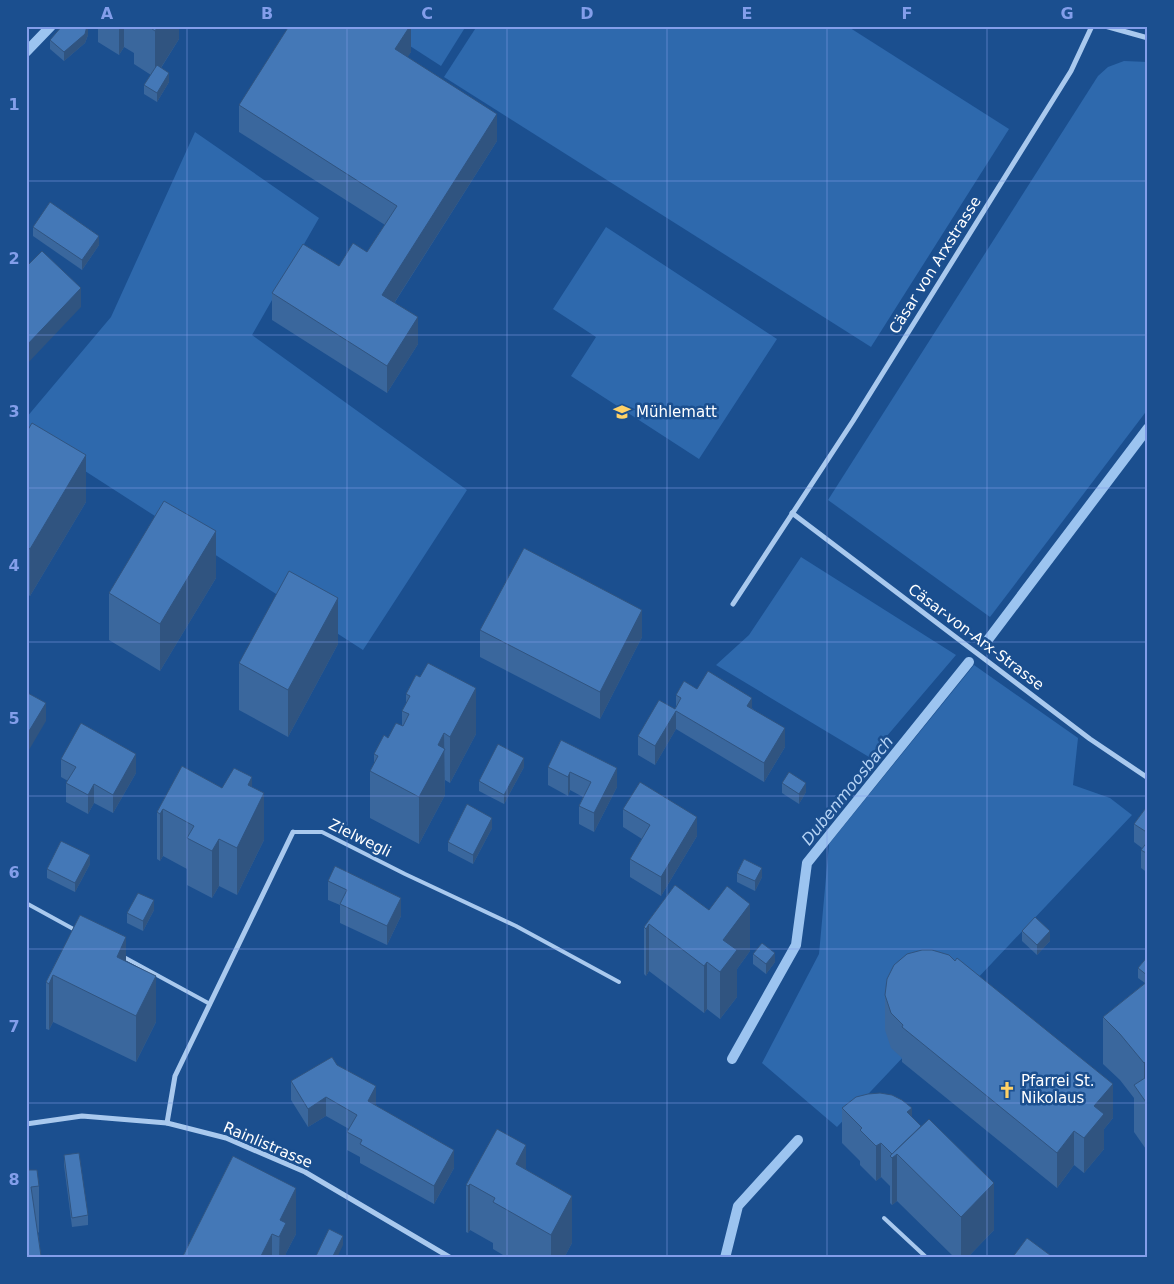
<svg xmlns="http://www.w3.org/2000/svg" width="1174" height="1284" font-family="'DejaVu Sans',sans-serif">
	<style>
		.green { fill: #2e69ad }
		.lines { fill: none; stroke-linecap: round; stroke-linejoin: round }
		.stream { stroke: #9cc4f0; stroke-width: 10 }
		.service { stroke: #a9c9ee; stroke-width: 4 }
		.minor { stroke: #a9c9ee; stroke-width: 5 }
		.wall { fill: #3a679d }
		.shaded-wall { fill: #305480 }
		.building { fill: #4478b7; stroke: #305480 }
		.grid { fill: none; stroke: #839eea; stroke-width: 1; stroke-opacity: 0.55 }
		.labels { text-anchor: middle; stroke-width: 5; stroke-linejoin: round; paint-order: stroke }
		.street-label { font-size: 15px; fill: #fff; stroke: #1b4f8f }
		.poi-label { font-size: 15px; fill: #fff; stroke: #1b4f8f; text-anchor: start }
		.water-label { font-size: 16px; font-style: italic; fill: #b5d3f5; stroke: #1b4f8f }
		.neatline { fill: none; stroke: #839eea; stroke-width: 2 }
		.grid-label { font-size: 16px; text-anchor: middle; font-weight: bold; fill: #839eea }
	</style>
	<rect width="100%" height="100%" fill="#1b4f8f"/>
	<g class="green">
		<polygon points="379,26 466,26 441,66"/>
		<polygon points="477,26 847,26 1009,129 871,347 444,77"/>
		<polygon points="1124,61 1148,62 1148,409 990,617 828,500 1098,76 1108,67"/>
		<polygon points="195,132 319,218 252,335 467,490 363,650 26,433 26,418 111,317"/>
		<polygon points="606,227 777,339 699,459 571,376 596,337 553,309"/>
		<polygon points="801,557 956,655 869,757 716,665 749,635"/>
		<polygon points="974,665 1078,738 1073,785 1110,798 1132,815 837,1127 762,1063 819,954 829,844"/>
	</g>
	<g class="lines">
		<g class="stream">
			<polyline points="26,52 51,26"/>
			<polyline points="984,645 1148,428"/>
			<polyline points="732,1059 796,945 807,863 969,662"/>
			<polyline points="725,1258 738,1206 798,1140"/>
		</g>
		<g class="service">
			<polyline points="293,832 322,832 405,874 516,926 619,982"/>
			<polyline points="26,903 77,931"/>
			<polyline points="122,956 210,1004"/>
			<polyline points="884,1218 927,1258"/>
		</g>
		<g class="minor">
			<polyline points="1105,26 1148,38"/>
			<polyline points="792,513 1090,739 1148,778"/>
			<polyline points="733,604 853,421 1071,71 1092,26"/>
			<polyline points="167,1123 175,1076 293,832"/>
			<polyline points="26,1124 82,1116 167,1123 226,1138 305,1172 451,1258"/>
		</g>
	</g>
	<g class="wall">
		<polygon points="98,26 179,26 179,39 161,68 169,82 157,102 144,94 144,85 151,75 134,64 134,53 124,47 119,55 98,42"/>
		<polygon points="411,26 411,52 407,57 497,141 395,302 418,344 387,393 272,320 272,293 339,266 367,252 385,225 239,132 239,105"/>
		<polygon points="88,35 85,43 64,61 50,49 50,40"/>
		<polygon points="33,227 99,245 82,270 33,236"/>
		<polygon points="26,433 86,502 30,596 26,593"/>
		<polygon points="216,578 160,671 109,640 109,593"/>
		<polygon points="480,630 642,637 600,719 480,657"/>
		<polygon points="338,644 288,737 239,710 239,663"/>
		<polygon points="416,675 476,734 450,783 445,780 445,795 419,844 370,818 370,771 374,764 374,754 388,738 402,726 402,711 406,704 406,694"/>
		<polygon points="697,689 752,708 785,747 764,782 676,729 655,765 638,755 638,736 675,709 676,707 676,695"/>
		<polygon points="561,740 617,787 594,832 579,824 579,806 583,797 570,790 568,796 548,785 548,767"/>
		<polygon points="61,759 136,773 113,813 94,803 88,814 66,802 66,783 68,781 61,777"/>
		<polygon points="182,766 222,788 252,787 264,840 237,895 219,886 212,898 187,885 187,869 163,856 160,861 157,859 157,812"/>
		<polygon points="524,767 504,804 479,791 479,781"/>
		<polygon points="782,783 806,792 799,804 782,793"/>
		<polygon points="1148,805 1148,873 1141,868 1141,850 1142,848 1134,842 1134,824"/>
		<polygon points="623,809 697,836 661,896 630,877 630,859 642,839 623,827"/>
		<polygon points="492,828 473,864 448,851 448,842"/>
		<polygon points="90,864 75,892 47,878 47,869"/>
		<polygon points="737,873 762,877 755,891 737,882"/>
		<polygon points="328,881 401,916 387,945 340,923 340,905 328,900"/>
		<polygon points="675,885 750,951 737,969 737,997 720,1019 707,1009 704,1013 649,971 646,976 644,974 644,927"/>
		<polygon points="154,910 143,931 127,923 127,913"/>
		<polygon points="80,915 126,961 156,1022 136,1062 53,1022 49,1030 46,1029 46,982"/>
		<polygon points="1022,931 1050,941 1037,955 1022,941"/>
		<polygon points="753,954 775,962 766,974 753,964"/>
		<polygon points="1148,956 1148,1152 1134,1132 1134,1098 1120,1080 1103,1064 1103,1017 1145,983 1138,978 1138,968"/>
		<polygon points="885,995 1113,1118 1104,1129 1104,1149 1084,1173 1074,1165 1057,1188 902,1062 902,1058 891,1048 885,1030"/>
		<polygon points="337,1065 376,1105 454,1168 434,1204 360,1163 360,1157 347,1150 347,1132 349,1129 326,1116 308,1127 291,1100 291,1081"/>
		<polygon points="842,1108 912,1117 994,1230 967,1258 955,1258 897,1201 892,1205 890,1203 890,1186 881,1177 876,1181 860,1165 860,1161 842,1143"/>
		<polygon points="497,1129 526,1169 572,1243 564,1258 508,1258 493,1249 493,1243 470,1230 468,1233 466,1232 466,1185"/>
		<polygon points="64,1155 88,1215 88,1225 72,1227 64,1165"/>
		<polygon points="233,1156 296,1234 286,1253 286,1258 182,1258"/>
		<polygon points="29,1170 39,1186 39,1232 38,1233 41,1256 26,1258"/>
	</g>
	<g class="shaded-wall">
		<polygon points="88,26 88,35 85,43 64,61 64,52"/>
		<polygon points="119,26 124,26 124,47 119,55"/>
		<polygon points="158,26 179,26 179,39 155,77 155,31"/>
		<polygon points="410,26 411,26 411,52 395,76 395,49"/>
		<polygon points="169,73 169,82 157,102 157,93"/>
		<polygon points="497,114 497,141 382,322 382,295"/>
		<polygon points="99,236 99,245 82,270 82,260"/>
		<polygon points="81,288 81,307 26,365 26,346"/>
		<polygon points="418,317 418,344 387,393 387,366"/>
		<polygon points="86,455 86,502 30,596 30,549"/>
		<polygon points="216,531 216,578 160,671 160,624"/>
		<polygon points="338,598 338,644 288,737 288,690"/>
		<polygon points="642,610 642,637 600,719 600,692"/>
		<polygon points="476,688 476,734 450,783 450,737"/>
		<polygon points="752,698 752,716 747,706"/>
		<polygon points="46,703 46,721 26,755 26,736"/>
		<polygon points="676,711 676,729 655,765 655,746"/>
		<polygon points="785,728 785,747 764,782 764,763"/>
		<polygon points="444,733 445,795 419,844 419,797 438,745"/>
		<polygon points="136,754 136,773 113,813 113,795"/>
		<polygon points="524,758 524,767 504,804 504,795"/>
		<polygon points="617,768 617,787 594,832 594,813"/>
		<polygon points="570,772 570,790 568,796 568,777"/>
		<polygon points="252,777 252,817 264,793 264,840 237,895 237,848 248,785"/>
		<polygon points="806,783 806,792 799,804 799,794"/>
		<polygon points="94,784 94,803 88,814 88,795"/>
		<polygon points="163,809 163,856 160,861 160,814"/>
		<polygon points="697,817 697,836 661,896 661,877"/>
		<polygon points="492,818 492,828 473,864 473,855"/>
		<polygon points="219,839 219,886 212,898 212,851"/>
		<polygon points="90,855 90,864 75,892 75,883"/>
		<polygon points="762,868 762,877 755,891 755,881"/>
		<polygon points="401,898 401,916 387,945 387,926"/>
		<polygon points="154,900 154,910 143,931 143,921"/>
		<polygon points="750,904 750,951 737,969 737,997 720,1019 720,972 723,940"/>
		<polygon points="649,924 649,971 646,976 646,929"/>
		<polygon points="1050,931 1050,941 1037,955 1037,945"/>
		<polygon points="126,937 126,984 117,957"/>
		<polygon points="775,953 775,962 766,974 766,964"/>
		<polygon points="707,962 707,1009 704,1013 704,966"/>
		<polygon points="53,975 53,1022 49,1030 49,984"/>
		<polygon points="156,976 156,1022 136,1062 136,1016"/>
		<polygon points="1148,1060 1148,1105 1144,1099 1144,1063"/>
		<polygon points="1113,1084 1113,1118 1104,1129 1104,1149 1084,1173 1084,1138 1094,1106"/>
		<polygon points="376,1086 376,1105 368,1120 368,1101"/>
		<polygon points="326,1097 326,1116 308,1127 308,1109"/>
		<polygon points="912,1108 912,1142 907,1112"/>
		<polygon points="1074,1131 1074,1165 1057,1188 1057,1153"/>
		<polygon points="881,1143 881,1177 876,1181 876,1146"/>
		<polygon points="526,1145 526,1192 516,1164"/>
		<polygon points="454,1150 454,1168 434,1204 434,1186"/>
		<polygon points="897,1154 897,1201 892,1205 892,1158"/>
		<polygon points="994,1183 994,1230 967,1258 961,1258 961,1217"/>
		<polygon points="470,1184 470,1230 468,1233 468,1186"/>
		<polygon points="296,1188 296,1234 286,1253 286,1258 279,1258 280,1220"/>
		<polygon points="572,1196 572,1243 564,1258 551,1258 551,1235"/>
		<polygon points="272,1234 272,1258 260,1258"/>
		<polygon points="343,1236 343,1245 337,1258 332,1258"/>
	</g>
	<g class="building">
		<polygon points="62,26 87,26 85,34 64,52 50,40"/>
		<polygon points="148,26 158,26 155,31"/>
		<polygon points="289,26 410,26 395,49 497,114 382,295 418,317 387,366 272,293 303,244 339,266 353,243 367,252 397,206 239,105"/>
		<polygon points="157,65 169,73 157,93 144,85"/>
		<polygon points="50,202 99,236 82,260 33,227"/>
		<polygon points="42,251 81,288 26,346 26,267"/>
		<polygon points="32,423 86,455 30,549 26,547 26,433"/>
		<polygon points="164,501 216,531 160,624 109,593"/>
		<polygon points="524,548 642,610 600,692 480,630"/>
		<polygon points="289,571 338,598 288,690 239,663"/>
		<polygon points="428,663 476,688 450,737 444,733 438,745 445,749 419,797 370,771 378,756 374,754 384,735 388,738 396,723 403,726 409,714 402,711 410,696 406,694 416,675 420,677"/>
		<polygon points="708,671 752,698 747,706 785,728 764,763 676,711 655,746 638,736 659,700 675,709 681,698 676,695 684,681 697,689"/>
		<polygon points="26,692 46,703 26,736"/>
		<polygon points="81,723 136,754 113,795 94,784 88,795 66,783 76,767 61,759"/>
		<polygon points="561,740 617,768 594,813 579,806 591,782 570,772 568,777 548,767"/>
		<polygon points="498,744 524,758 504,795 479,781"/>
		<polygon points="182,766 222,788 234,768 252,777 248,785 264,793 237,848 219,839 212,851 187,838 194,826 163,809 160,814 157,812"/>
		<polygon points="789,772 806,783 799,794 782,783"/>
		<polygon points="640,782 697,817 661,877 630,859 650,825 623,809"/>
		<polygon points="467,804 492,818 473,855 448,842"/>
		<polygon points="1148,805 1148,833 1134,824"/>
		<polygon points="61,841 90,855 75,883 47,869"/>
		<polygon points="1148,841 1148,854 1141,850"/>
		<polygon points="744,859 762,868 755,881 737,873"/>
		<polygon points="335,866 401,898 387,926 340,904 347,890 328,881"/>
		<polygon points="675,885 709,910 727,886 750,904 723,940 737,950 720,972 707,962 704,966 649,924 646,929 644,927"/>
		<polygon points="138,893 154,900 143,921 127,913"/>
		<polygon points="80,915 126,937 117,957 156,976 136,1016 53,975 49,984 46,982"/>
		<polygon points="1035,917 1050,931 1037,945 1022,931"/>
		<polygon points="762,943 775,953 766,964 753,954"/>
		<polygon points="922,950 932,950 949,955 955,961 957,958 1113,1084 1094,1106 1104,1114 1084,1138 1074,1131 1057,1153 902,1027 903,1025 891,1013 885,995 887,979 894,965 907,954"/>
		<polygon points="1148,956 1148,976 1138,968"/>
		<polygon points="1148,981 1148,1060 1144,1063 1120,1034 1103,1017"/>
		<polygon points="332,1057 337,1065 376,1086 368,1101 454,1150 434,1186 360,1144 362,1140 347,1132 357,1115 326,1097 308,1109 291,1081"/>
		<polygon points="1148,1076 1148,1105 1134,1085"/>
		<polygon points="880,1093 892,1095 902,1100 912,1108 907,1112 921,1126 892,1154 881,1143 876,1146 860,1130 862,1128 842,1108 856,1097 868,1094"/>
		<polygon points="929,1119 994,1183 961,1217 897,1154 892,1158 890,1156"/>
		<polygon points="497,1129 526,1145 516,1164 572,1196 551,1235 493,1202 495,1198 470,1184 468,1186 466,1185"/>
		<polygon points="26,1148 29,1170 37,1170 39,1186 31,1187 41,1256 49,1255 49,1258 26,1258"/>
		<polygon points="79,1153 88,1215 72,1218 64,1155"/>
		<polygon points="233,1156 296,1188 280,1220 286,1223 279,1237 272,1234 260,1258 182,1258"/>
		<polygon points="329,1229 343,1236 332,1258 315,1258"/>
		<polygon points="1027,1238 1054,1258 1012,1258"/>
	</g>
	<path class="grid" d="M187,26V1258M347,26V1258M507,26V1258M667,26V1258M827,26V1258M987,26V1258M26,181H1148M26,335H1148M26,488H1148M26,642H1148M26,796H1148M26,949H1148M26,1103H1148"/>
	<defs>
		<g id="school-bare" transform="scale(1.35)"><path d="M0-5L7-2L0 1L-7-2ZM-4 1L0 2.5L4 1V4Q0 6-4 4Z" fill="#ffd166" stroke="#1b4f8f" stroke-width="2.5" paint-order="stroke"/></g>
		<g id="church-bare" transform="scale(1.35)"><path d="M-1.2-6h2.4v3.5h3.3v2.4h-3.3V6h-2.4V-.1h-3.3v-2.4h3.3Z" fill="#ffd166" stroke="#1b4f8f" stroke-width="2.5" paint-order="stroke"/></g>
	</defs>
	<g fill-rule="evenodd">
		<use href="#school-bare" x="622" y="412"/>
		<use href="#church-bare" x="1007" y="1090"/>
	</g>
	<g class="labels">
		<g class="street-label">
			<text transform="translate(935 265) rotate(-58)" y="5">Cäsar von Arxstrasse</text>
			<text transform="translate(976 637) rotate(37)" y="5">Cäsar-von-Arx-Strasse</text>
			<text transform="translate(360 838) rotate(26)" y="5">Zielwegli</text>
			<text transform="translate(268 1145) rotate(23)" y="5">Rainlistrasse</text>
		</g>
		<g class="poi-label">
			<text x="636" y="417">Mühlematt</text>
			<text x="1021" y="1086">Pfarrei St.<tspan x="1021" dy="17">Nikolaus</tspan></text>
		</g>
		<g class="water-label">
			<text transform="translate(847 790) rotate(-51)" y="6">Dubenmoosbach</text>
		</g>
	</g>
	<rect width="1174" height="1284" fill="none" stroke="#1b4f8f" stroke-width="55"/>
	<rect x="28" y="28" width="1118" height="1228" class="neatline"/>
	<g class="grid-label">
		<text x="107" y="19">A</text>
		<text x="267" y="19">B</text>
		<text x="427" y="19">C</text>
		<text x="587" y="19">D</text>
		<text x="747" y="19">E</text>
		<text x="907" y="19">F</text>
		<text x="1067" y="19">G</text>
		<text x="14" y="110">1</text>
		<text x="14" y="264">2</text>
		<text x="14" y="417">3</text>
		<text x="14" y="571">4</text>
		<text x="14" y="724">5</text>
		<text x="14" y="878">6</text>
		<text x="14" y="1032">7</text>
		<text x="14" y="1185">8</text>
	</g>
</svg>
